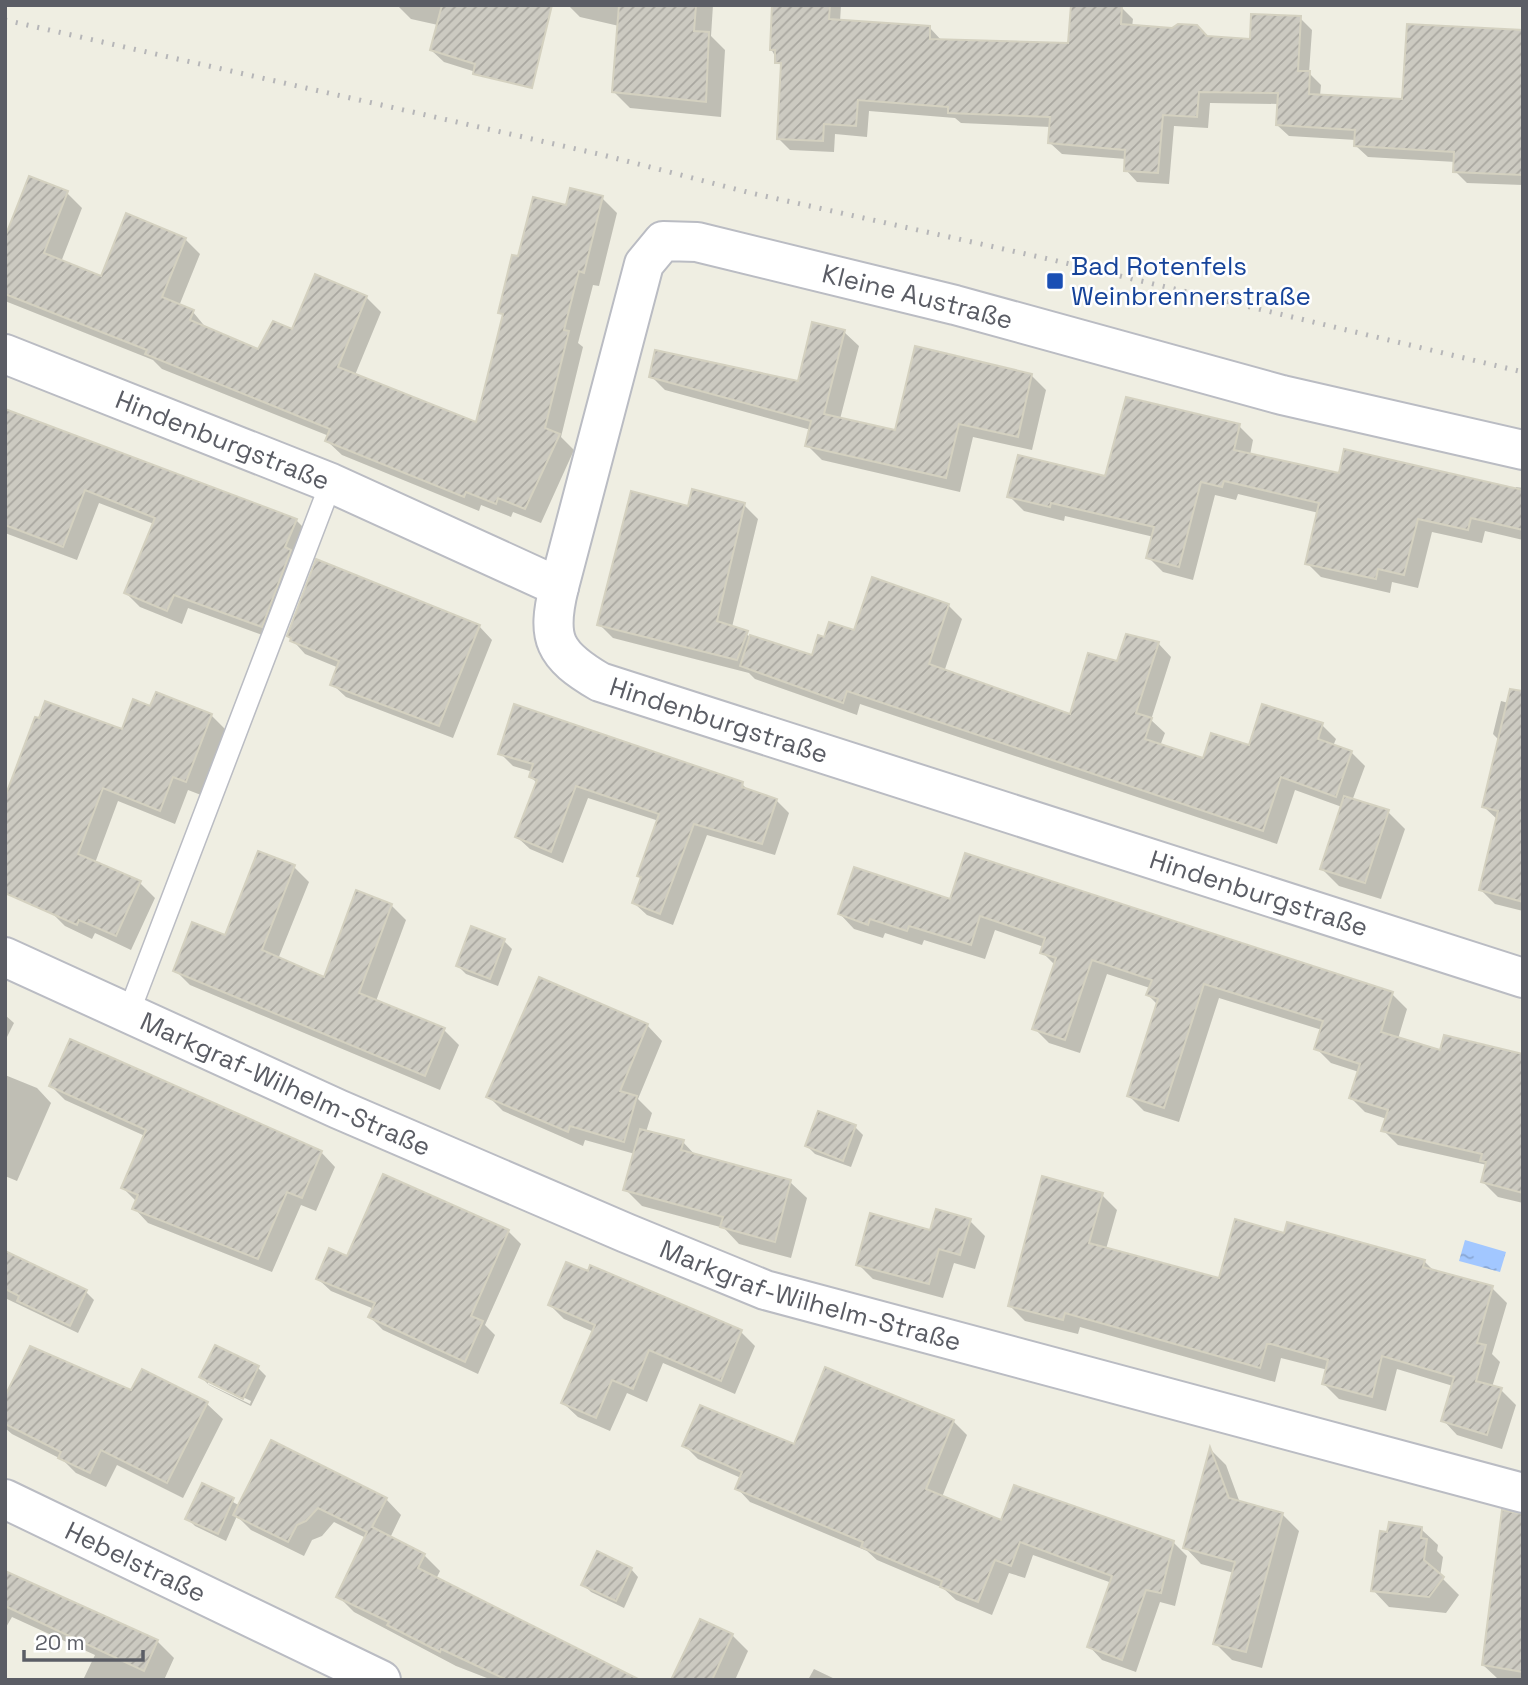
<svg xmlns="http://www.w3.org/2000/svg" width="1528" height="1685" font-family="'Space Grotesk',sans-serif">
	<style>
		.water { fill: url(#water-ripples) }
		.shadow { fill: #0003; fill-rule: evenodd }
		.building { fill: url(#building-hatch); stroke: #d4d1c0; stroke-width: 2 }
		.lines { fill: none; stroke-linecap: round; stroke-linejoin: round }
		.lane-casing { stroke: #babcc3; stroke-width: 24 }
		.street-casing { stroke: #babcc3; stroke-width: 42 }
		.lane { stroke: #fff; stroke-width: 21 }
		.street { stroke: #fff; stroke-width: 38 }
		.rail { stroke: #b6b6b8; stroke-width: 5; stroke-dasharray: 2 9; stroke-linecap: butt }
		.transit-dot { fill: #1a4fb4; stroke: #fff; stroke-width: 2.5 }
		.labels { text-anchor: middle; stroke-width: 5; stroke-linejoin: round; paint-order: stroke }
		.transit-label { font-size: 26px; fill: #164399; stroke: #fff; text-anchor: start }
		.street-label { font-size: 26px; fill: #5b5d65; stroke: #fff }
	</style>
	<defs>
		<pattern id="water-ripples" width="26" height="14" patternUnits="userSpaceOnUse" patternTransform="scale(1.75)"><rect width="26" height="14" fill="#a2c7ff"/><path d="M2 4q2-2 4 0t4 0M15 11q2-2 4 0t4 0" fill="none" stroke="#87a5d2"/></pattern>
		<pattern id="building-hatch" width="6" height="6" patternUnits="userSpaceOnUse" patternTransform="scale(1.75)"><rect width="6" height="6" fill="#cccac1"/><path d="M-1 1l2-2M0 6l6-6M5 7l2-2" fill="none" stroke="#a9a7a0"/></pattern>
	</defs>
	<rect width="100%" height="100%" fill="#efeee2"/>
	<polygon class="water" points="1465,1240 1506,1252 1500,1272 1459,1261"/>
	<g class="shadow">
		<polygon points="511,5 498,79 444,62 431,50 438,25 411,19 398,6"/>
		<polygon points="568,5 713,5 711,36 725,50 721,117 630,108 614,92 619,26 580,17"/>
		<polygon points="774,5 841,5 840,22 930,28 942,41 1070,45 1121,7 1133,19 1132,27 1252,41 1300,18 1312,30 1309,73 1321,85 1320,96 1404,101 1523,33 1523,185 1467,183 1455,171 1456,162 1368,157 1356,146 1356,140 1289,136 1277,125 1279,104 1210,103 1208,128 1174,126 1169,184 1137,182 1126,170 1126,159 1062,154 1050,143 1051,127 961,123 955,118 869,111 867,137 835,134 834,152 790,150 778,138 782,68 771,49"/>
		<polygon points="67,193 82,208 61,262 102,278 185,239 200,254 179,306 193,312 207,329 259,351 366,297 381,312 355,375 477,424 504,317 500,312 520,258 567,207 602,198 617,213 599,286 593,285 578,343 583,347 561,437 574,450 541,523 513,512 511,517 481,505 479,511 342,455 327,441 329,436 162,369 153,360 5,301 5,242"/>
		<polygon points="844,332 859,346 840,419 896,433 1031,375 1046,390 1032,450 973,437 960,492 822,460 807,445 811,430 665,390 651,376 800,383"/>
		<polygon points="5,409 296,520 310,534 276,640 188,608 182,624 140,607 126,593 154,524 99,503 77,560 5,533"/>
		<polygon points="1239,426 1253,440 1250,455 1340,475 1515,490 1516,487 1523,488 1523,540 1485,531 1482,543 1432,532 1418,588 1392,582 1390,593 1321,577 1307,563 1319,513 1238,494 1236,500 1215,495 1193,580 1163,572 1148,557 1154,537 1065,516 1064,521 1024,511 1009,496 1107,478"/>
		<polygon points="744,505 758,519 732,627 751,637 813,657 825,639 948,605 962,619 944,672 1072,716 1118,663 1158,643 1171,657 1151,720 1165,733 1160,746 1204,760 1322,725 1336,739 1333,746 1351,752 1365,766 1352,801 1388,812 1405,829 1381,899 1339,886 1322,869 1342,807 1295,790 1277,844 860,704 857,715 755,679 749,673 613,638 599,624 690,508"/>
		<polygon points="479,626 492,640 453,738 346,697 332,684 339,668 305,654 289,636"/>
		<polygon points="1523,696 1523,911 1495,904 1481,890 1498,820 1484,807 1500,741 1493,734 1501,701 1512,704"/>
		<polygon points="151,708 211,715 226,730 201,795 188,790 175,824 118,801 95,863 140,883 155,898 131,950 95,933 92,939 65,926 50,911 123,731"/>
		<polygon points="500,753 742,784 749,791 776,800 789,813 775,855 707,835 673,925 647,915 634,903 643,879 639,875 659,821 588,798 563,863 530,849 517,837 538,784 531,777 533,772 513,766"/>
		<polygon points="294,867 309,882 278,959 325,979 391,905 406,920 376,1001 444,1030 459,1045 440,1090 190,985 175,970 226,938"/>
		<polygon points="951,901 1392,994 1407,1009 1398,1039 1442,1052 1523,1054 1523,1203 1498,1197 1483,1182 1487,1165 1398,1145 1383,1130 1387,1119 1365,1112 1351,1098 1359,1072 1331,1063 1316,1048 1322,1030 1219,998 1179,1122 1144,1111 1129,1096 1158,1005 1148,995 1150,988 1107,974 1080,1053 1049,1043 1034,1028 1055,965 1042,952 1044,947 995,930 985,959 924,940 922,945 885,933 883,938 854,929 840,914"/>
		<polygon points="472,929 504,941 512,949 498,986 466,974 458,966"/>
		<polygon points="5,1015 14,1023 5,1041"/>
		<polygon points="647,1025 662,1041 638,1099 652,1113 646,1132 683,1142 697,1157 790,1182 807,1198 791,1258 739,1244 724,1228 642,1206 625,1189 635,1154 585,1140 583,1146 503,1111 488,1096"/>
		<polygon points="5,1075 37,1088 51,1103 17,1181 5,1176"/>
		<polygon points="51,1086 321,1152 335,1167 316,1211 301,1205 272,1272 148,1223 134,1208 137,1202 123,1188 145,1136 65,1100"/>
		<polygon points="855,1127 863,1135 851,1167 815,1154 807,1146"/>
		<polygon points="1102,1195 1117,1210 1106,1249 1220,1280 1286,1235 1424,1261 1435,1272 1492,1288 1507,1303 1492,1354 1500,1362 1492,1387 1501,1390 1516,1405 1502,1449 1457,1435 1443,1420 1453,1386 1397,1369 1386,1411 1339,1399 1324,1384 1328,1370 1281,1358 1275,1382 1080,1327 1078,1334 1025,1321 1010,1306"/>
		<polygon points="970,1221 985,1236 975,1269 954,1263 943,1298 873,1279 858,1264 931,1232"/>
		<polygon points="508,1231 521,1244 485,1325 495,1335 478,1374 383,1330 370,1317 374,1309 331,1291 318,1279 347,1258"/>
		<polygon points="5,1253 86,1292 94,1300 78,1333 5,1298"/>
		<polygon points="550,1305 741,1332 755,1346 735,1394 663,1363 647,1402 627,1393 610,1431 578,1417 563,1403 594,1332 564,1319"/>
		<path d="M258,1368L266,1376L251,1406L209,1385L201,1377ZM208,1380L251,1401L250,1404L208,1384Z"/>
		<polygon points="143,1371 207,1404 223,1419 183,1498 117,1465 106,1487 76,1473 63,1460 12,1434 5,1428 5,1400 132,1393"/>
		<polygon points="953,1421 967,1435 942,1497 1002,1522 1173,1542 1187,1556 1175,1606 1160,1602 1136,1672 1102,1660 1089,1646 1112,1583 1033,1555 1025,1578 1009,1573 992,1615 956,1600 943,1588 877,1560 867,1551 750,1502 737,1488 741,1478 698,1459 684,1445 795,1447"/>
		<polygon points="1211,1450 1226,1465 1240,1503 1282,1514 1299,1531 1262,1668 1232,1660 1215,1643 1234,1573 1201,1564 1185,1547"/>
		<polygon points="203,1485 240,1506 386,1499 401,1515 390,1538 424,1555 440,1571 436,1579 636,1680 492,1680 456,1666 354,1612 338,1596 366,1538 334,1522 322,1536 312,1540 304,1556 251,1530 237,1516 226,1541 195,1526 187,1518"/>
		<polygon points="1421,1529 1438,1545 1437,1551 1443,1557 1440,1576 1459,1595 1446,1613 1389,1607 1373,1590"/>
		<polygon points="1523,1556 1523,1680 1507,1680 1497,1678 1482,1664"/>
		<polygon points="631,1569 638,1577 624,1608 591,1592 583,1584"/>
		<polygon points="5,1572 157,1641 174,1658 164,1680 83,1680 95,1655 12,1617 5,1629"/>
		<polygon points="732,1635 748,1651 735,1680 673,1680"/>
		<polygon points="814,1669 837,1680 808,1680"/>
	</g>
	<g class="building">
		<polygon points="442,5 552,5 532,88 473,74 475,64 430,50"/>
		<polygon points="619,5 696,5 694,31 709,32 706,102 612,92"/>
		<polygon points="772,5 830,5 829,19 930,26 930,39 1068,43 1071,5 1122,5 1121,24 1172,28 1178,24 1197,25 1207,36 1250,39 1251,14 1301,16 1298,71 1310,71 1309,94 1402,99 1407,24 1523,30 1523,175 1453,172 1454,152 1354,146 1355,130 1276,125 1278,93 1199,92 1197,117 1163,115 1158,173 1124,171 1125,150 1048,143 1050,117 948,113 948,107 858,100 856,126 824,124 823,141 777,139 781,63 775,63 775,50 770,50"/>
		<polygon points="29,176 68,191 44,253 101,276 126,213 186,238 162,297 194,310 190,320 258,349 273,321 292,329 315,274 367,296 338,367 476,422 503,314 498,313 512,255 518,256 533,197 566,205 570,188 603,196 584,273 579,271 564,330 569,331 545,428 560,434 525,509 498,498 496,504 466,492 464,497 325,441 330,429 145,354 147,350 5,294 5,237"/>
		<polygon points="812,322 845,330 824,414 895,430 915,346 1032,374 1018,437 959,424 946,478 805,446 811,421 649,377 655,350 798,381"/>
		<polygon points="1126,397 1240,424 1234,450 1339,473 1344,449 1523,490 1523,530 1471,518 1468,530 1418,519 1404,575 1378,569 1376,579 1305,564 1319,503 1224,481 1222,487 1201,482 1179,567 1146,558 1154,527 1051,503 1050,507 1007,497 1018,455 1105,476"/>
		<polygon points="5,409 297,519 285,547 291,550 262,627 174,595 167,611 124,593 155,518 85,490 63,547 5,525"/>
		<polygon points="692,489 745,503 717,621 748,631 737,660 597,625 631,491 688,506"/>
		<polygon points="316,559 480,625 439,726 330,685 339,661 290,641 291,638 287,636"/>
		<polygon points="872,577 949,604 929,664 1070,714 1088,653 1117,661 1126,634 1159,642 1136,713 1152,718 1145,739 1203,758 1211,733 1249,745 1262,704 1323,723 1318,739 1352,751 1336,797 1281,777 1263,831 847,691 843,703 740,666 750,635 812,655 818,635 824,637 829,622 854,630"/>
		<polygon points="1510,689 1523,691 1523,902 1479,890 1498,811 1482,807"/>
		<polygon points="156,692 212,714 186,782 173,777 160,811 103,788 78,854 141,881 116,936 79,920 77,925 5,893 5,797 35,717 39,718 45,701 122,729 133,699 150,706"/>
		<polygon points="514,704 743,782 742,787 777,799 762,844 694,824 660,914 632,903 641,877 637,876 659,814 576,786 551,852 515,837 537,780 529,777 533,764 498,754"/>
		<polygon points="1344,796 1389,810 1365,883 1320,869"/>
		<polygon points="258,851 295,865 262,950 324,977 356,890 392,904 359,993 445,1028 425,1076 173,971 192,922 225,935"/>
		<polygon points="965,853 1393,992 1381,1032 1440,1050 1444,1035 1523,1054 1523,1193 1481,1182 1486,1162 1480,1161 1482,1154 1381,1131 1388,1110 1349,1098 1360,1064 1314,1049 1323,1021 1204,984 1164,1108 1127,1096 1158,999 1146,995 1152,980 1092,960 1065,1040 1032,1029 1056,958 1040,953 1045,938 980,916 971,945 909,926 907,931 870,919 868,925 838,914 854,867 950,899"/>
		<polygon points="471,926 505,939 490,979 456,966"/>
		<polygon points="539,977 648,1024 620,1091 637,1096 624,1142 570,1126 568,1132 486,1097"/>
		<polygon points="70,1039 322,1151 302,1198 287,1192 258,1259 132,1209 138,1195 121,1188 146,1130 49,1086"/>
		<polygon points="818,1111 856,1125 843,1161 805,1146"/>
		<polygon points="640,1129 684,1140 681,1150 791,1180 775,1242 720,1227 723,1217 623,1190"/>
		<polygon points="383,1174 509,1230 471,1316 483,1321 465,1362 368,1317 375,1303 316,1279 329,1248 347,1256"/>
		<polygon points="1042,1176 1103,1193 1089,1243 1219,1278 1235,1219 1284,1233 1287,1222 1425,1260 1423,1267 1493,1286 1477,1343 1486,1345 1476,1381 1502,1388 1487,1435 1441,1421 1454,1377 1382,1356 1372,1397 1322,1384 1328,1360 1271,1344 1267,1344 1260,1368 1065,1313 1063,1320 1008,1306"/>
		<polygon points="936,1209 971,1219 960,1255 939,1249 929,1284 856,1265 870,1213 930,1230"/>
		<polygon points="5,1251 87,1290 70,1326 17,1301 19,1296 5,1289"/>
		<polygon points="566,1262 588,1271 590,1265 742,1330 721,1381 649,1350 633,1389 612,1380 596,1418 561,1403 595,1325 548,1305"/>
		<polygon points="215,1345 259,1366 243,1399 199,1377"/>
		<polygon points="30,1346 131,1390 142,1369 208,1402 167,1483 101,1450 90,1473 58,1458 61,1452 5,1424 5,1396"/>
		<polygon points="825,1367 954,1420 926,1489 1001,1520 1014,1485 1174,1541 1161,1593 1146,1590 1122,1660 1087,1647 1112,1576 1020,1542 1011,1566 995,1560 978,1602 940,1587 942,1581 861,1547 863,1542 735,1489 742,1472 682,1446 700,1405 794,1444"/>
		<polygon points="271,1440 387,1498 372,1527 425,1554 418,1568 640,1680 507,1680 441,1649 440,1652 387,1625 389,1622 336,1597 367,1532 318,1508 306,1521 297,1525 288,1542 233,1515"/>
		<polygon points="1210,1447 1229,1498 1283,1513 1246,1652 1213,1644 1235,1562 1183,1548"/>
		<polygon points="202,1483 234,1498 218,1534 185,1519"/>
		<polygon points="1502,1510 1523,1514 1523,1672 1482,1665"/>
		<polygon points="1389,1522 1422,1527 1421,1538 1427,1539 1424,1560 1444,1577 1429,1597 1371,1591 1380,1531 1387,1532"/>
		<polygon points="597,1551 632,1568 616,1601 581,1585"/>
		<polygon points="5,1571 158,1640 144,1671 5,1606"/>
		<polygon points="700,1619 733,1634 712,1680 671,1680"/>
	</g>
	<g class="lines">
		<g class="lane-casing">
			<polyline id="lane" points="129,1012 331,483"/>
		</g>
		<g class="street-casing">
			<g id="street">
				<path id="s1" d="M5,354L331,483L559,587C546,639 554,655 600,682L1523,978"/>
				<path id="s2" d="M559,587L644,264L663,241L697,242L955,305L1282,395L1523,450"/>
				<path id="s3" d="M5,957L338,1109L626,1233L765,1290L1523,1493"/>
				<path id="s4" d="M5,1499L381,1680"/>
			</g>
		</g>
		<use href="#lane" class="lane"/>
		<use href="#street" class="street"/>
		<polyline class="rail" points="5,20 603,155 751,193 1053,260 1523,372"/>
	</g>
	<rect class="transit-dot" x="1046" y="272" width="18" height="18" rx="3.5"/>
	<g class="labels">
		<g class="transit-label">
			<text x="1071" y="275">Bad Rotenfels<tspan x="1071" dy="30">Weinbrennerstraße</tspan></text>
		</g>
		<g class="street-label">
			<text dy="9" stroke="none"><textPath href="#s2" startOffset="625">Kleine Austraße</textPath></text>
			<text dy="9" stroke="none"><textPath href="#s1" startOffset="234">Hindenburgstraße</textPath></text>
			<text dy="9" stroke="none"><textPath href="#s1" startOffset="842">Hindenburgstraße</textPath></text>
			<text dy="9" stroke="none"><textPath href="#s1" startOffset="1409">Hindenburgstraße</textPath></text>
			<text dy="9" stroke="none"><textPath href="#s3" startOffset="308">Markgraf-Wilhelm-Straße</textPath></text>
			<text dy="9" stroke="none"><textPath href="#s3" startOffset="875">Markgraf-Wilhelm-Straße</textPath></text>
			<text dy="9" stroke="none"><textPath href="#s4" startOffset="145">Hebelstraße</textPath></text>
		</g>
	</g>
	<rect width="1528" height="1685" fill="none" stroke="#5b5d65" stroke-width="14"/>
	<path d="M24 1650v10h119v-10" fill="none" stroke="#5b5d65" stroke-width="3.5"/>
	<text x="35" y="1650" font-size="21" fill="#5b5d65" stroke="#ffffff" stroke-width="5" paint-order="stroke">20 m</text>
</svg>
